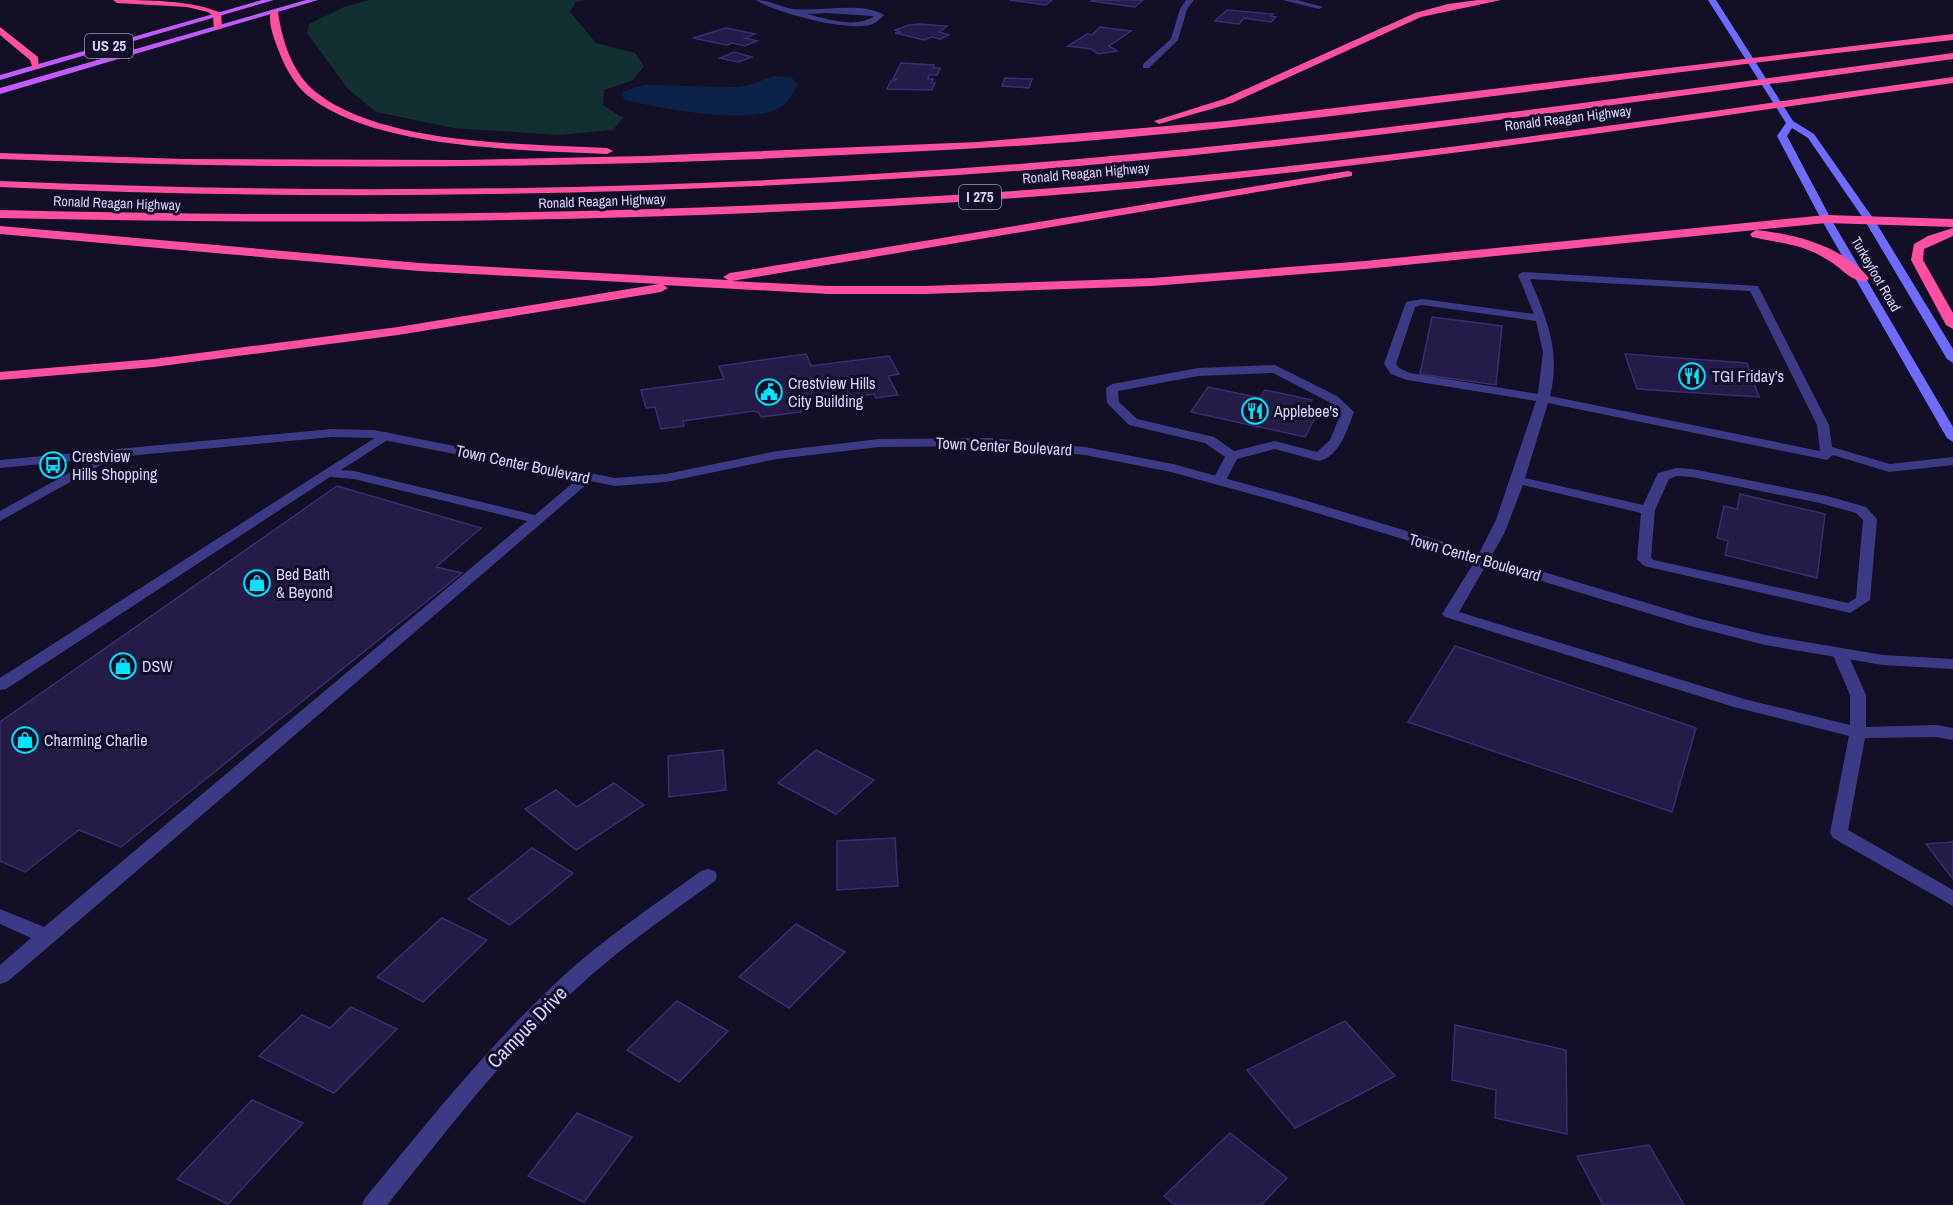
<svg xmlns="http://www.w3.org/2000/svg" width="1953" height="1205" font-family="'Archivo Narrow',sans-serif">
	<style>
		.green { fill: #12302f }
		.water { fill: #0c2248 }
		.building { fill: #241b47; stroke: #3b2d73; stroke-width: 1.5 }
		.lines { fill: none; stroke-linecap: round; stroke-linejoin: round }
		.lane { fill: #3d3a85; fill-rule: evenodd }
		.street { fill: #3d3a85; fill-rule: evenodd }
		.secondary { fill: #6f6bff; fill-rule: evenodd }
		.primary { fill: #c25bff; fill-rule: evenodd }
		.highway { fill: #ff4fa3; fill-rule: evenodd }
		.labels { text-anchor: middle; stroke-width: 6; stroke-linejoin: round; paint-order: stroke }
		.far-street-label { font-size: 14px; fill: #d9d4ff; stroke: #130f26 }
		.shield { fill: #130f26; stroke: #9e99be; stroke-width: 1.5 }
		.shield-label { font-size: 15px; font-weight: bold; fill: #d9d4ff }
		.poi-label { font-size: 16px; fill: #d9d4ff; stroke: #130f26; text-anchor: start }
		.street-label { font-size: 16px; fill: #d9d4ff; stroke: #130f26 }
		.near-street-label { font-size: 20px; fill: #d9d4ff; stroke: #130f26 }
	</style>
	<rect width="100%" height="100%" fill="#130f26"/>
	<polygon class="green" points="369,0 585,0 576,2 570,12 596,43 635,53 644,66 633,80 604,90 603,105 623,118 613,130 559,135 454,128 376,112 348,89 307,33 309,24 344,7"/>
	<path class="water" d="M773,76L791,77L798,85C793,92 788,103 781,107C752,126 659,108 625,100L622,95L624,91L644,85L738,87L750,85Z"/>
	<g class="building">
		<polygon points="1009,0 1052,0 1046,5"/>
		<polygon points="1092,0 1143,0 1135,7 1091,1"/>
		<polygon points="1227,10 1273,14 1271,16 1276,17 1271,22 1244,18 1239,24 1215,21"/>
		<polygon points="919,24 947,26 939,32 949,35 940,39 932,37 924,40 895,33 900,32 895,30 909,25"/>
		<polygon points="1100,27 1131,31 1109,46 1117,51 1098,54 1091,49 1068,46 1087,34 1092,35"/>
		<polygon points="726,28 755,34 745,38 757,41 745,46 732,43 727,45 693,38"/>
		<polygon points="734,52 752,57 738,62 720,58"/>
		<polygon points="901,63 934,65 933,68 940,68 937,75 929,75 928,79 933,79 931,83 935,83 932,90 887,89 891,81 895,81 897,79 893,79"/>
		<polygon points="1005,78 1032,79 1029,88 1002,86"/>
		<polygon points="1432,317 1502,326 1496,385 1420,374"/>
		<polygon points="806,354 811,366 889,356 899,374 888,376 898,395 876,398 874,394 803,404 804,406 799,407 801,412 761,417 759,413 754,411 683,421 684,426 661,429 655,407 646,408 641,390 724,379 719,366"/>
		<polygon points="1625,354 1747,363 1759,397 1637,389"/>
		<polygon points="1208,387 1260,398 1265,390 1312,400 1308,408 1319,410 1305,437 1191,412"/>
		<polygon points="337,486 481,528 436,567 462,573 121,847 79,830 25,872 0,861 0,722"/>
		<polygon points="1740,494 1825,514 1817,578 1725,555 1728,541 1717,538 1724,506 1737,509"/>
		<polygon points="1455,646 1696,728 1672,812 1408,722"/>
		<polygon points="723,750 726,790 669,797 668,756"/>
		<polygon points="816,750 874,780 836,814 778,783"/>
		<polygon points="614,783 644,805 576,850 525,809 556,790 577,807"/>
		<polygon points="895,838 898,886 837,890 837,841"/>
		<polygon points="1953,842 1953,879 1926,844"/>
		<polygon points="532,848 573,873 510,925 468,899"/>
		<polygon points="442,918 487,940 423,1002 377,977"/>
		<polygon points="796,924 845,952 789,1008 739,977"/>
		<polygon points="677,1001 728,1031 679,1082 627,1050"/>
		<polygon points="351,1007 397,1029 334,1093 259,1056 302,1015 330,1028"/>
		<polygon points="1345,1021 1395,1076 1295,1128 1247,1070"/>
		<polygon points="1455,1025 1566,1050 1567,1134 1495,1118 1496,1090 1452,1080"/>
		<polygon points="252,1100 303,1123 228,1204 177,1179"/>
		<polygon points="577,1113 632,1137 584,1202 528,1176"/>
		<polygon points="1230,1133 1287,1178 1261,1205 1175,1205 1164,1196"/>
		<polygon points="1649,1145 1684,1205 1603,1205 1577,1156"/>
	</g>
	<g class="lines">
		<g class="lane">
			<path d="M1523,272L1758,286L1829,425L1832,447L1890,464L1953,457V465L1889,472L1833,455L1827,460L1548,403L1525,478L1643,505L1658,473L1676,468L1692,469L1827,496L1866,507L1877,519L1870,600L1850,613L1644,566L1637,559L1641,513L1523,485L1504,534L1459,612L1744,699L1850,725V695L1833,655L1835,652H1847L1866,695V727L1936,725L1953,728V740L1936,737L1865,738L1848,830L1953,890V906L1833,838L1830,833L1849,736L1734,707L1445,617L1442,614L1475,561L1496,520L1536,401L1407,380L1391,374L1384,364L1406,302L1422,299L1534,314L1518,275ZM1530,279L1750,291L1817,425L1820,451L1550,396C1561,352 1547,319 1530,279ZM1422,305L1536,321L1543,352L1538,394L1410,373L1399,368L1396,364L1415,307ZM1677,476L1692,477L1820,503L1856,513L1863,520L1856,598L1848,603L1654,560L1651,558L1655,510L1669,479Z"/>
			<path d="M1275,365L1337,396L1354,412C1347,430 1340,456 1319,461L1275,449L1237,459L1224,484H1214L1212,481L1225,457L1205,443L1129,425L1107,403L1106,388L1112,384L1198,368ZM1273,373L1329,402L1341,413L1330,440L1317,452L1275,441L1234,451L1214,437L1137,419L1119,402L1118,391L1198,376Z"/>
			<polygon points="384,432 389,433 390,436 389,439 341,470 354,471 535,515 582,475 587,474 594,478 54,942 7,982 0,984 0,965 31,938 0,924 0,909 44,927 527,521 354,479 330,477 6,689 0,690 0,678"/>
			<polygon points="112,449 119,453 117,456 0,521 0,511"/>
		</g>
		<g class="street">
			<path d="M756,0C770,0 780,7 793,9C820,12 862,1 884,15C881,18 877,22 873,24C850,33 776,13 756,0ZM826,13L874,16C857,29 827,19 807,14Z"/>
			<polygon points="1186,0 1194,0 1187,9 1178,40 1149,68 1143,68 1143,64 1171,39 1180,9"/>
			<polygon points="1283,0 1297,0 1323,7 1319,9"/>
			<polygon points="332,429 374,430 615,478 666,474 777,451 879,439 991,438 1085,447 1173,464 1297,498 1697,618 1765,635 1883,655 1953,659 1953,669 1883,665 1765,645 1687,625 1287,504 1171,472 1085,455 991,446 879,447 777,459 666,482 615,486 374,438 332,437 0,468 0,460"/>
			<path d="M708,869L715,871L717,876L715,881C668,915 620,948 577,988C506,1052 447,1131 387,1205H362L365,1198C427,1123 488,1046 560,979C603,939 653,906 701,871Z"/>
		</g>
		<polygon class="secondary" points="1708,0 1716,0 1793,121 1814,134 1875,221 1953,349 1953,363 1947,359 1865,221 1808,138 1792,128 1787,136 1831,219 1953,427 1953,442 1947,438 1821,219 1777,136 1786,123"/>
		<g class="primary">
			<polygon points="262,0 274,0 0,80 0,75"/>
			<polygon points="306,0 318,0 0,94 0,88"/>
		</g>
		<g class="highway">
			<path d="M113,0C145,0 193,0 221,13L222,28L214,30L213,16L208,12L187,7L117,3Z"/>
			<polygon points="1478,0 1501,0 1421,17 1232,103 1159,124 1154,121 1224,99 1415,13 1448,4"/>
			<path d="M271,10L278,12C282,41 293,75 317,93C383,145 526,144 607,148L613,151L607,154C524,150 378,149 311,98C297,88 286,70 280,54C275,41 267,23 271,10Z"/>
			<polygon points="0,27 38,57 39,69 33,69 30,60 0,35"/>
			<path d="M1953,34V40C1659,71 1367,118 1073,142C968,150 863,154 758,159C505,169 253,169 0,159V153L184,159L461,160L646,156L978,142L1226,121Z"/>
			<path d="M1953,53V59C1673,97 1394,137 1112,163C994,174 876,180 758,186C506,197 253,199 0,187V181C368,197 745,190 1112,156C1393,131 1673,91 1953,53Z"/>
			<path d="M1953,77V83C1667,123 1381,168 1093,192C729,222 365,226 0,218V210C365,219 729,214 1093,185C1381,162 1667,117 1953,77Z"/>
			<polygon points="1348,171 1352,172 1352,176 732,281 829,286 925,286 1152,278 1365,261 1826,215 1953,219 1953,227 1826,223 1365,269 1152,286 925,294 829,294 663,285 668,288 661,292 398,335 154,367 0,380 0,372 154,359 398,327 659,284 419,271 0,234 0,226 419,263 728,280 723,277 730,273"/>
			<polygon points="1953,228 1953,236 1924,249 1923,260 1953,313 1953,329 1946,325 1911,260 1914,244 1928,236"/>
			<path d="M1756,230C1795,234 1842,246 1869,278L1867,281C1854,284 1841,268 1831,262C1802,243 1783,244 1752,237L1750,234Z"/>
		</g>
	</g>
	<defs>
		<g id="restaurant-ring" transform="scale(1.35)"><circle r="9.5" fill="#130f26" stroke="#00e5ff" stroke-width="1.5"/><path d="M-5-6h1v4h1v-4h1v4h1v-4h1v5L-1.5 .5V6h-2V.5L-5-1ZM5-6V6H3V1.5H1.5Q1.5-4 5-6Z" fill="#00e5ff"/></g>
		<g id="civic-ring" transform="scale(1.35)"><circle r="9.5" fill="#130f26" stroke="#00e5ff" stroke-width="1.5"/><path d="M-.6-6.5H3V-4.5H.6V-3L4-1V1h2V6H-6V1h2V-1L-.6-3ZM-1.2 2.5V6h2.4V2.5Z" fill="#00e5ff"/></g>
		<g id="bus-ring" transform="scale(1.35)"><circle r="9.5" fill="#130f26" stroke="#00e5ff" stroke-width="1.5"/><path d="M-5-6H5V4H4V6H2V4H-2V6H-4V4H-5ZM-3.5-4V0h7V-4ZM-3.5 1.2v1.5H-2V1.2ZM2 1.2v1.5H3.5V1.2Z" fill="#00e5ff"/></g>
		<g id="shop-ring" transform="scale(1.35)"><circle r="9.5" fill="#130f26" stroke="#00e5ff" stroke-width="1.5"/><path d="M-5-2.5h2.3a2.7 3.5 0 0 1 5.4 0H5L5.5 6h-11ZM-1.5-2.5h3a1.5 2.3 0 0 0-3 0Z" fill="#00e5ff"/></g>
	</defs>
	<g fill-rule="evenodd">
		<use href="#restaurant-ring" x="1692" y="376"/>
		<use href="#civic-ring" x="769" y="392"/>
		<use href="#restaurant-ring" x="1255" y="411"/>
		<use href="#bus-ring" x="53" y="465"/>
		<use href="#shop-ring" x="257" y="583"/>
		<use href="#shop-ring" x="123" y="666"/>
		<use href="#shop-ring" x="25" y="740"/>
	</g>
	<g class="labels">
		<g class="far-street-label">
			<text transform="translate(1568 118) rotate(-7)" y="5">Ronald Reagan Highway</text>
			<text transform="translate(1086 173) rotate(-5)" y="5">Ronald Reagan Highway</text>
			<text transform="translate(602 201) rotate(-2)" y="5">Ronald Reagan Highway</text>
			<text transform="translate(117 203) rotate(2)" y="5">Ronald Reagan Highway</text>
			<text transform="translate(1876 274) rotate(60)" y="5">Turkeyfoot Road</text>
		</g>
		<g class="shield">
			<rect x="85" y="34" width="48" height="24" rx="4.5"/>
			<rect x="959" y="185" width="42" height="24" rx="4.5"/>
		</g>
		<g class="shield-label">
			<text x="109" y="51">US 25</text>
			<text x="980" y="202">I 275</text>
		</g>
		<g class="poi-label">
			<text x="1712" y="382">TGI Friday’s</text>
			<text x="788" y="389">Crestview Hills<tspan x="788" dy="18">City Building</tspan></text>
			<text x="1274" y="417">Applebee's</text>
			<text x="72" y="462">Crestview<tspan x="72" dy="18">Hills Shopping</tspan></text>
			<text x="276" y="580">Bed Bath<tspan x="276" dy="18">&amp; Beyond</tspan></text>
			<text x="142" y="672">DSW</text>
			<text x="44" y="746">Charming Charlie</text>
		</g>
		<g class="street-label">
			<text transform="translate(1004 446) rotate(3)" y="6">Town Center Boulevard</text>
			<text transform="translate(523 464) rotate(12)" y="6">Town Center Boulevard</text>
			<text transform="translate(1475 557) rotate(16)" y="6">Town Center Boulevard</text>
		</g>
		<g class="near-street-label">
			<text transform="translate(527 1027) rotate(-46)" y="7">Campus Drive</text>
		</g>
	</g>
</svg>
